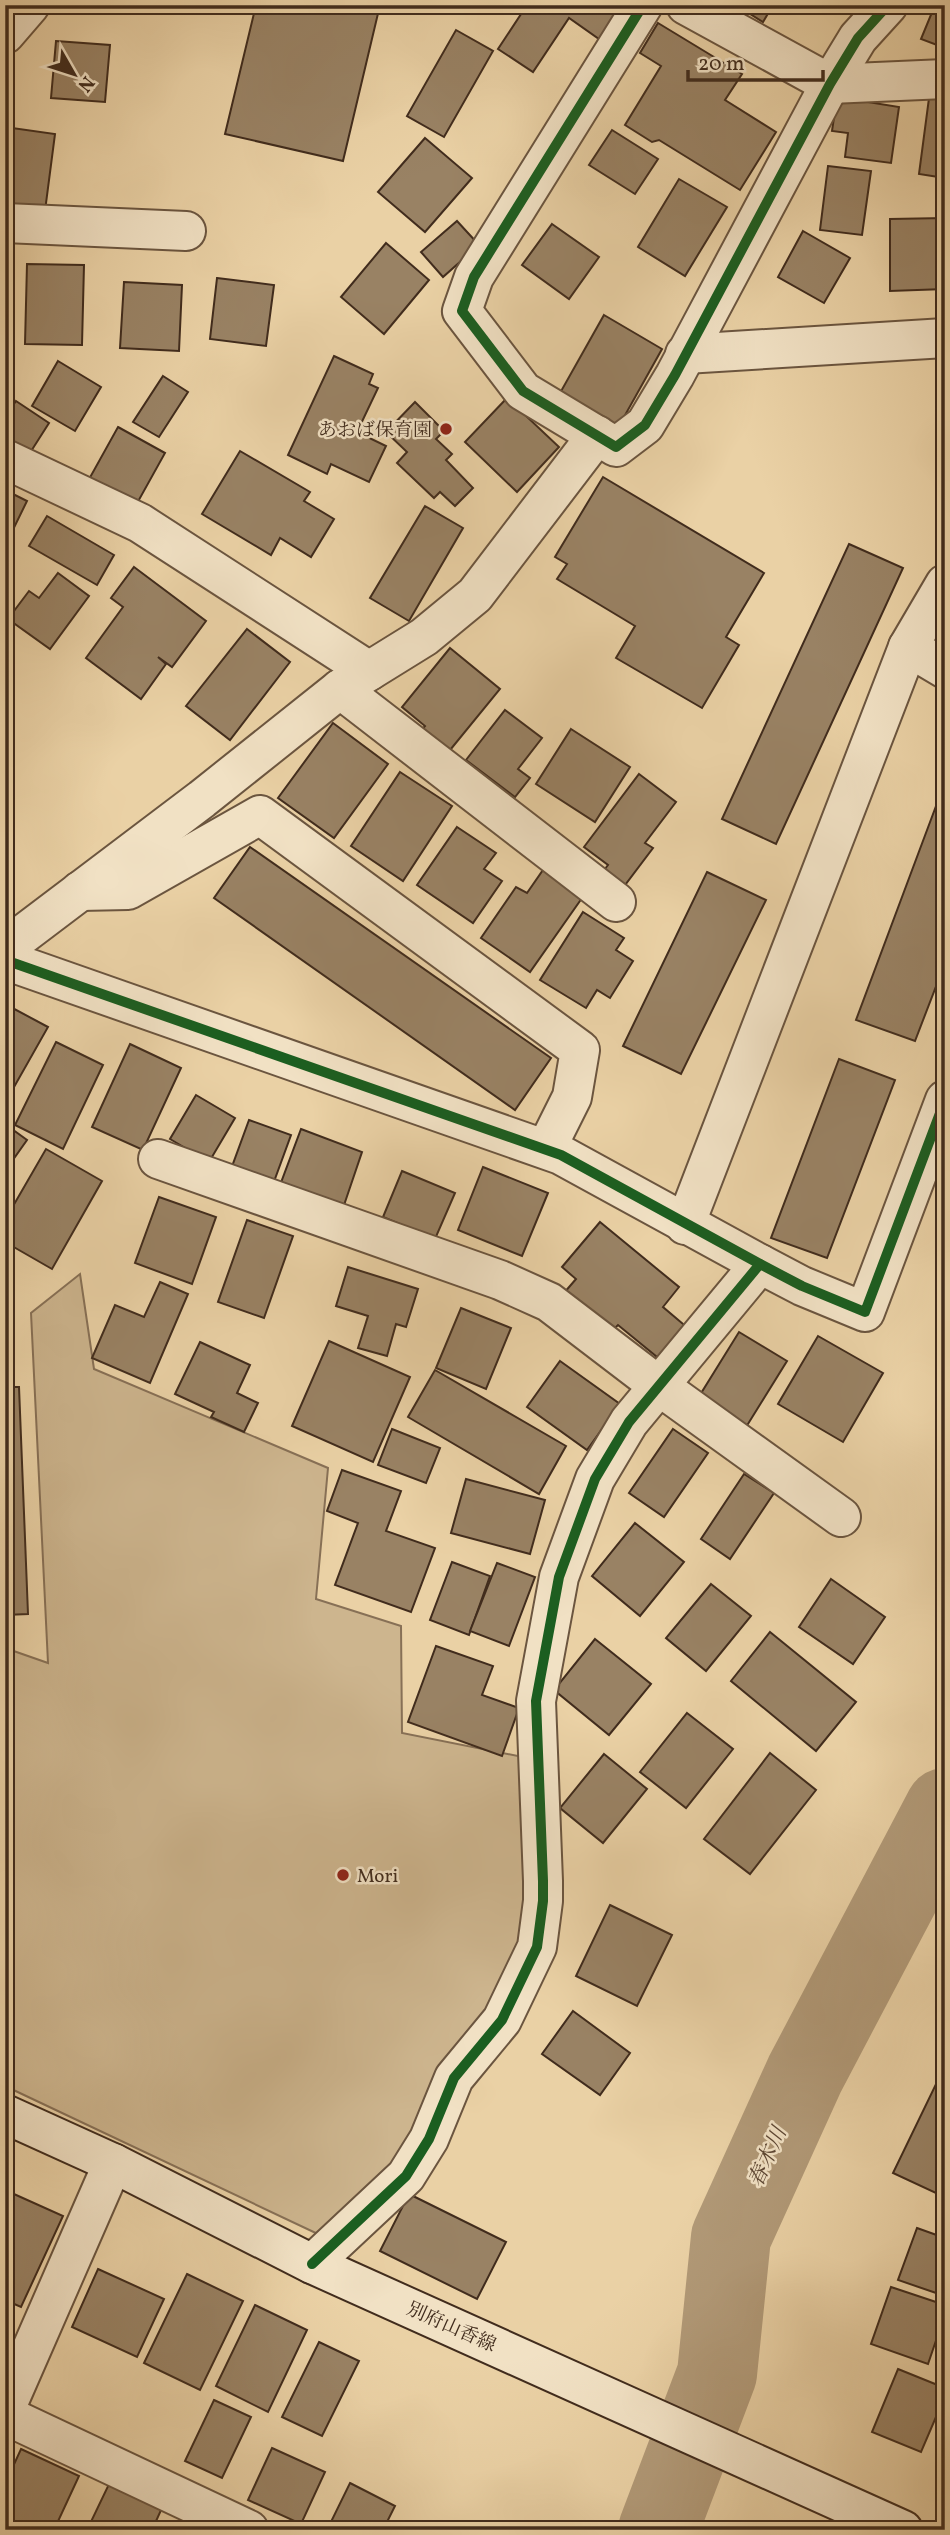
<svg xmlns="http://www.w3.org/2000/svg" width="950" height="2535" font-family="Vollkorn,'Noto Serif JP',serif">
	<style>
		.green { fill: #cdb58e; stroke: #877056; stroke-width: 2 }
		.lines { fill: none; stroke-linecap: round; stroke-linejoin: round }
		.river { stroke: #b19977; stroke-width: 80 }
		.building { fill: #998264; stroke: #412c1d; stroke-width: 2 }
		.street-casing { stroke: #6b553f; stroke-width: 42 }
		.secondary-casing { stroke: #412c1d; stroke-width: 42 }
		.street { stroke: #f1e1c4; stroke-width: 38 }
		.secondary { stroke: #f1e1c4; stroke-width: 38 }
		.cycleway-casing { stroke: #f1e1c4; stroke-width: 15 }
		.cycleway { stroke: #1b5e20; stroke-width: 10 }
		.poi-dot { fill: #8f2418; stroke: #f1e1c4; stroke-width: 2.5 }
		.labels { text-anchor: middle; stroke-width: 5; stroke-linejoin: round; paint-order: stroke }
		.poi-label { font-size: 19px; fill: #412c1d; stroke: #f1e1c4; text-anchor: end }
		.street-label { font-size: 19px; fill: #412c1d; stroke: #f1e1c4 }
		.water-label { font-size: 21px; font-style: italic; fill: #5d4734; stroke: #f1e1c4 }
	</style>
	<rect width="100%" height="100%" fill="#ead1a5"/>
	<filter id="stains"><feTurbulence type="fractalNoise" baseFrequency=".00286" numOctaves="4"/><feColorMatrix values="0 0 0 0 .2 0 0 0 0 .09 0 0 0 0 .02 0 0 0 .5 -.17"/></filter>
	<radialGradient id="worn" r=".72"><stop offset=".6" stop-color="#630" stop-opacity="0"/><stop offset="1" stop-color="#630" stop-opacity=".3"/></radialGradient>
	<polygon class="green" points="80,1274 94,1369 328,1468 316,1599 401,1626 402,1733 538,1760 526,1970 415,2163 320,2235 5,2086 5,1648 48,1663 31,1313"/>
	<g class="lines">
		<polyline class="river" points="658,2530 717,2374 731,2237 805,2074 945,1808"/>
	</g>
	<g class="building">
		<polygon points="256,5 380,5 343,161 225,134"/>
		<polygon points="527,5 621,5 599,39 569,18 533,72 498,49"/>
		<polygon points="736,5 773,5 763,22"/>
		<polygon points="935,5 945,5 945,48 921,39"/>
		<polygon points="658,23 742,74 725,100 776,132 740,190 659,140 652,142 625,125 661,66 640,53"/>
		<polygon points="456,30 493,51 444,137 407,116"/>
		<polygon points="56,41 110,45 105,102 51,98"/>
		<polygon points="837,97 899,107 891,163 845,157 848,133 832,131"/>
		<polygon points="929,98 945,100 945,178 919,174"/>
		<polygon points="5,127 55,134 45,211 5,206"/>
		<polygon points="612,130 658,159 635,194 589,165"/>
		<polygon points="425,138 472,178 425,232 378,192"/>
		<polygon points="828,166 871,171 862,235 820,230"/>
		<polygon points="679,179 727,207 685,276 638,247"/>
		<polygon points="945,218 945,289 890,291 890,219"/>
		<polygon points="457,221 479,245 443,277 421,252"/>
		<polygon points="552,224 599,257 569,299 522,265"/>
		<polygon points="803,231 850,258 824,303 778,277"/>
		<polygon points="386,243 429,280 384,334 341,297"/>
		<polygon points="27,264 84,265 82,345 25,344"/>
		<polygon points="217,278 274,285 266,346 210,339"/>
		<polygon points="124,282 182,285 179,351 120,348"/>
		<polygon points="604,315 662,349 619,426 560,393"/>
		<polygon points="334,356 373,374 369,384 378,388 357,432 386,446 369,482 331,464 327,474 288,455"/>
		<polygon points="58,361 101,387 75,431 32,406"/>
		<polygon points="163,376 188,392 159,437 133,422"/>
		<polygon points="507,398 559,447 517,492 465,442"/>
		<polygon points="16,401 49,423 28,456 5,442 5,417"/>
		<polygon points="415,402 444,431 436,439 452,454 446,460 473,488 455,506 440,492 434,498 397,463 407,452 386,432"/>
		<polygon points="118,427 165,453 135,507 88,481"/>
		<polygon points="240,451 310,492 304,501 334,519 311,557 280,538 271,555 202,514"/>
		<polygon points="603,477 764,573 726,637 739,645 702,708 616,658 635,626 557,579 567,564 555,557"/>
		<polygon points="5,490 27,501 5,546"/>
		<polygon points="425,506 463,528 409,621 370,598"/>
		<polygon points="47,516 114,555 97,585 29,546"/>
		<polygon points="849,544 903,568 776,844 722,819"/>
		<polygon points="134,567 206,621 172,667 158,657 166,664 141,699 86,658 123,607 111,598"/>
		<polygon points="58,573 89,596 50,649 8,619 29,591 39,598"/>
		<polygon points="247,629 290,662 230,740 186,706"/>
		<polygon points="450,648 500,689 446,755 419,733 425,726 402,707"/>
		<polygon points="505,710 542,738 518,769 530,778 515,797 466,760"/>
		<polygon points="333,723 388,764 334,838 278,798"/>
		<polygon points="571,729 630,767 595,822 536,784"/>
		<polygon points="400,772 452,806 403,881 351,846"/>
		<polygon points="639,774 676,802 645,843 653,848 622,889 601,874 608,865 584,847"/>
		<polygon points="945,782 945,963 915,1041 856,1020"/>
		<polygon points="457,827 496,853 484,869 502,881 473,923 417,885"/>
		<polygon points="250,847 551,1058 515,1110 214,898"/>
		<polygon points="543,870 582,898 530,972 481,938 516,887 527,893"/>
		<polygon points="707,872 766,900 681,1074 623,1046"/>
		<polygon points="583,912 624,938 616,950 633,961 610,998 597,990 586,1008 540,980"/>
		<polygon points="5,1004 48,1027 5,1103"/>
		<polygon points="56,1042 103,1065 63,1149 15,1125"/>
		<polygon points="130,1044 181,1068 143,1150 92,1127"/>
		<polygon points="839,1059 895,1080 827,1258 771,1238"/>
		<polygon points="196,1095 235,1118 209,1162 170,1139"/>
		<polygon points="249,1120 291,1135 272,1187 230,1172"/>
		<polygon points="5,1124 27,1140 5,1171"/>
		<polygon points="301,1129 362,1152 342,1211 279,1188"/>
		<polygon points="46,1149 102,1181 52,1269 5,1242 5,1220"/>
		<polygon points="483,1167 548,1193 522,1256 458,1230"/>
		<polygon points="402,1171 455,1193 435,1239 383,1217"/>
		<polygon points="159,1197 216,1217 192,1284 135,1263"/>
		<polygon points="247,1220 293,1236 264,1318 218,1302"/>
		<polygon points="600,1222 679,1287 663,1307 689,1329 662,1361 618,1325 611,1332 564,1293 576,1279 562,1267"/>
		<polygon points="348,1267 418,1289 406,1327 396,1324 387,1356 358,1348 368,1316 336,1306"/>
		<polygon points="160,1282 188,1294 150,1383 92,1358 115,1305 144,1317"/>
		<polygon points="461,1308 511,1328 486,1389 436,1368"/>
		<polygon points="739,1332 787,1361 743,1432 695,1403"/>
		<polygon points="818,1336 883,1373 843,1442 778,1404"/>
		<polygon points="329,1341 410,1377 373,1462 292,1426"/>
		<polygon points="200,1342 250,1365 237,1393 258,1403 244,1432 211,1417 214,1412 175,1394"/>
		<polygon points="560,1361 620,1404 587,1450 527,1407"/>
		<polygon points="435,1370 566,1446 539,1494 408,1417"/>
		<polygon points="5,1387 19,1387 28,1614 5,1615"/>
		<polygon points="392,1429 440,1448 426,1483 378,1465"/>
		<polygon points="673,1429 708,1453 664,1517 629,1493"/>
		<polygon points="342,1470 401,1491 386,1531 435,1548 411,1612 335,1585 358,1523 327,1511"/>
		<polygon points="744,1474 774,1493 730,1559 701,1539"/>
		<polygon points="466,1479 545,1500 530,1554 451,1533"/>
		<polygon points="635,1523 684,1562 640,1616 592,1576"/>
		<polygon points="452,1562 490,1576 469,1635 430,1620"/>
		<polygon points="497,1563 535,1577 509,1646 470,1631"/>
		<polygon points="831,1579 885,1617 853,1664 799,1627"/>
		<polygon points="711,1584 751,1616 706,1671 666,1638"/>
		<polygon points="770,1632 856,1702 816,1751 731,1681"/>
		<polygon points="595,1639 651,1684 609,1735 554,1690"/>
		<polygon points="436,1646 493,1666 482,1695 519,1708 502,1756 408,1722"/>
		<polygon points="687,1713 733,1749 686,1808 640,1772"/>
		<polygon points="770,1753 816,1790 750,1874 704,1839"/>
		<polygon points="604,1754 647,1789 603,1843 560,1808"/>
		<polygon points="610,1905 672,1935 637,2006 576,1976"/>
		<polygon points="573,2011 630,2053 600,2095 542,2054"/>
		<polygon points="937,2082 945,2086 945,2181 938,2194 893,2173"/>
		<polygon points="5,2190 63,2216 21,2307 5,2300"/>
		<polygon points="409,2194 506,2242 477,2299 380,2251"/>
		<polygon points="917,2228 945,2238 945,2296 898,2280"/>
		<polygon points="98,2269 164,2299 137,2357 72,2327"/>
		<polygon points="187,2274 243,2301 200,2390 144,2363"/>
		<polygon points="891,2287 945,2305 945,2314 928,2364 871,2344"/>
		<polygon points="255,2305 307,2330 268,2412 216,2386"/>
		<polygon points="319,2342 359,2361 322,2436 282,2417"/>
		<polygon points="898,2369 945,2388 945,2396 921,2452 872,2432"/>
		<polygon points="214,2400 251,2417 222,2478 185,2461"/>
		<polygon points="272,2448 325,2472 301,2524 248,2500"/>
		<polygon points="21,2449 79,2476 54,2530 5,2530 5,2484"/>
		<polygon points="110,2482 162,2508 152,2530 87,2530"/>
		<polygon points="350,2483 395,2506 383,2530 327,2530"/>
	</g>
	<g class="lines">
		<g class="street-casing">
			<g id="street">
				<polyline points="643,5 474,277 462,311 523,391 616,447 645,425 675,375 830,84 858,38 888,5"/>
				<polyline points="686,5 830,84 945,79"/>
				<polyline points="5,34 30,5"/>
				<polyline points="5,223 186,231"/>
				<polyline points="685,354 945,338"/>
				<polyline points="5,459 140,523 369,671"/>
				<polyline points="908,647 945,669"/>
				<polyline points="340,689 616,902"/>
				<polyline points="80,891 128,890 260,815 580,1050 572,1097 546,1149"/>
				<polyline points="5,948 202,799 340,689 424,637 475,595 597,435"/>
				<polyline points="5,960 561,1155 760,1264 802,1286 865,1312 945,1100"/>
				<polyline points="158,1159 500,1280 549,1302 659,1386 841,1517"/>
				<polyline points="685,1225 908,647 945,584"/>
				<polyline points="312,2264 406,2176 429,2139 454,2078 502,2020 537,1947 543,1901 543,1881 536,1701 559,1577 595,1479 629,1422 760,1264"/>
				<polyline points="5,2410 113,2163"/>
				<polyline points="5,2415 249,2530"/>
			</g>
		</g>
		<g class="secondary-casing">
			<polyline id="secondary" points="5,2114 113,2163 312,2264 903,2530"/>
		</g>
		<use href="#street" class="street"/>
		<use href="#secondary" class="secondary"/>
		<g class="cycleway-casing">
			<g id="cycleway">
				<polyline points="643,5 474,277 462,311 523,391 616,447 645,425 675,375 830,84 858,38 888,5"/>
				<polyline points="5,960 561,1155 760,1264 802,1286 865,1312 945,1100"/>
				<polyline points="312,2264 406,2176 429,2139 454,2078 502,2020 537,1947 543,1901 543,1881 536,1701 559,1577 595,1479 629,1422 760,1264"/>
			</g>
		</g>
		<use href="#cycleway" class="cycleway"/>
	</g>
	<g class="poi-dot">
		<circle cx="446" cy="429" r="7"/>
		<circle cx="343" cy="1875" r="7"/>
	</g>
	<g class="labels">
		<g class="poi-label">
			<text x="432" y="436">あおば保育園</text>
			<text x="357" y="1882" text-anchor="start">Mori</text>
		</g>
		<g class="street-label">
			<text transform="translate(452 2326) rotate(24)" y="7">別府山香線</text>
		</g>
		<g class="water-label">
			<text transform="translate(767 2157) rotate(-66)" y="7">春木川</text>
		</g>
	</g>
	<rect width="950" height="2535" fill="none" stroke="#ead1a5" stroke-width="28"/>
	<rect x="7" y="7" width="936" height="2521" fill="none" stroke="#412c1d" stroke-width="3.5"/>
	<rect x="14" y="14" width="922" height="2507" fill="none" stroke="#412c1d" stroke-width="2"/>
	<g transform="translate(74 74) rotate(129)" stroke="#f1e1c4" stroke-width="5" paint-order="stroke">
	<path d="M0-5L12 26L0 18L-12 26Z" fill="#412c1d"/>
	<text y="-10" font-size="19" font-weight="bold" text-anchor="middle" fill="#412c1d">N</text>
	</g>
	<path d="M688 70v10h135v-10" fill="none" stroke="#412c1d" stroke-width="3.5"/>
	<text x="698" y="70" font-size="21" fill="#412c1d" stroke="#f1e1c4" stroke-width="5" paint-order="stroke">20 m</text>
	<rect width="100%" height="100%" filter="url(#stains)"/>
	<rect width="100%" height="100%" fill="url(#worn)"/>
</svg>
